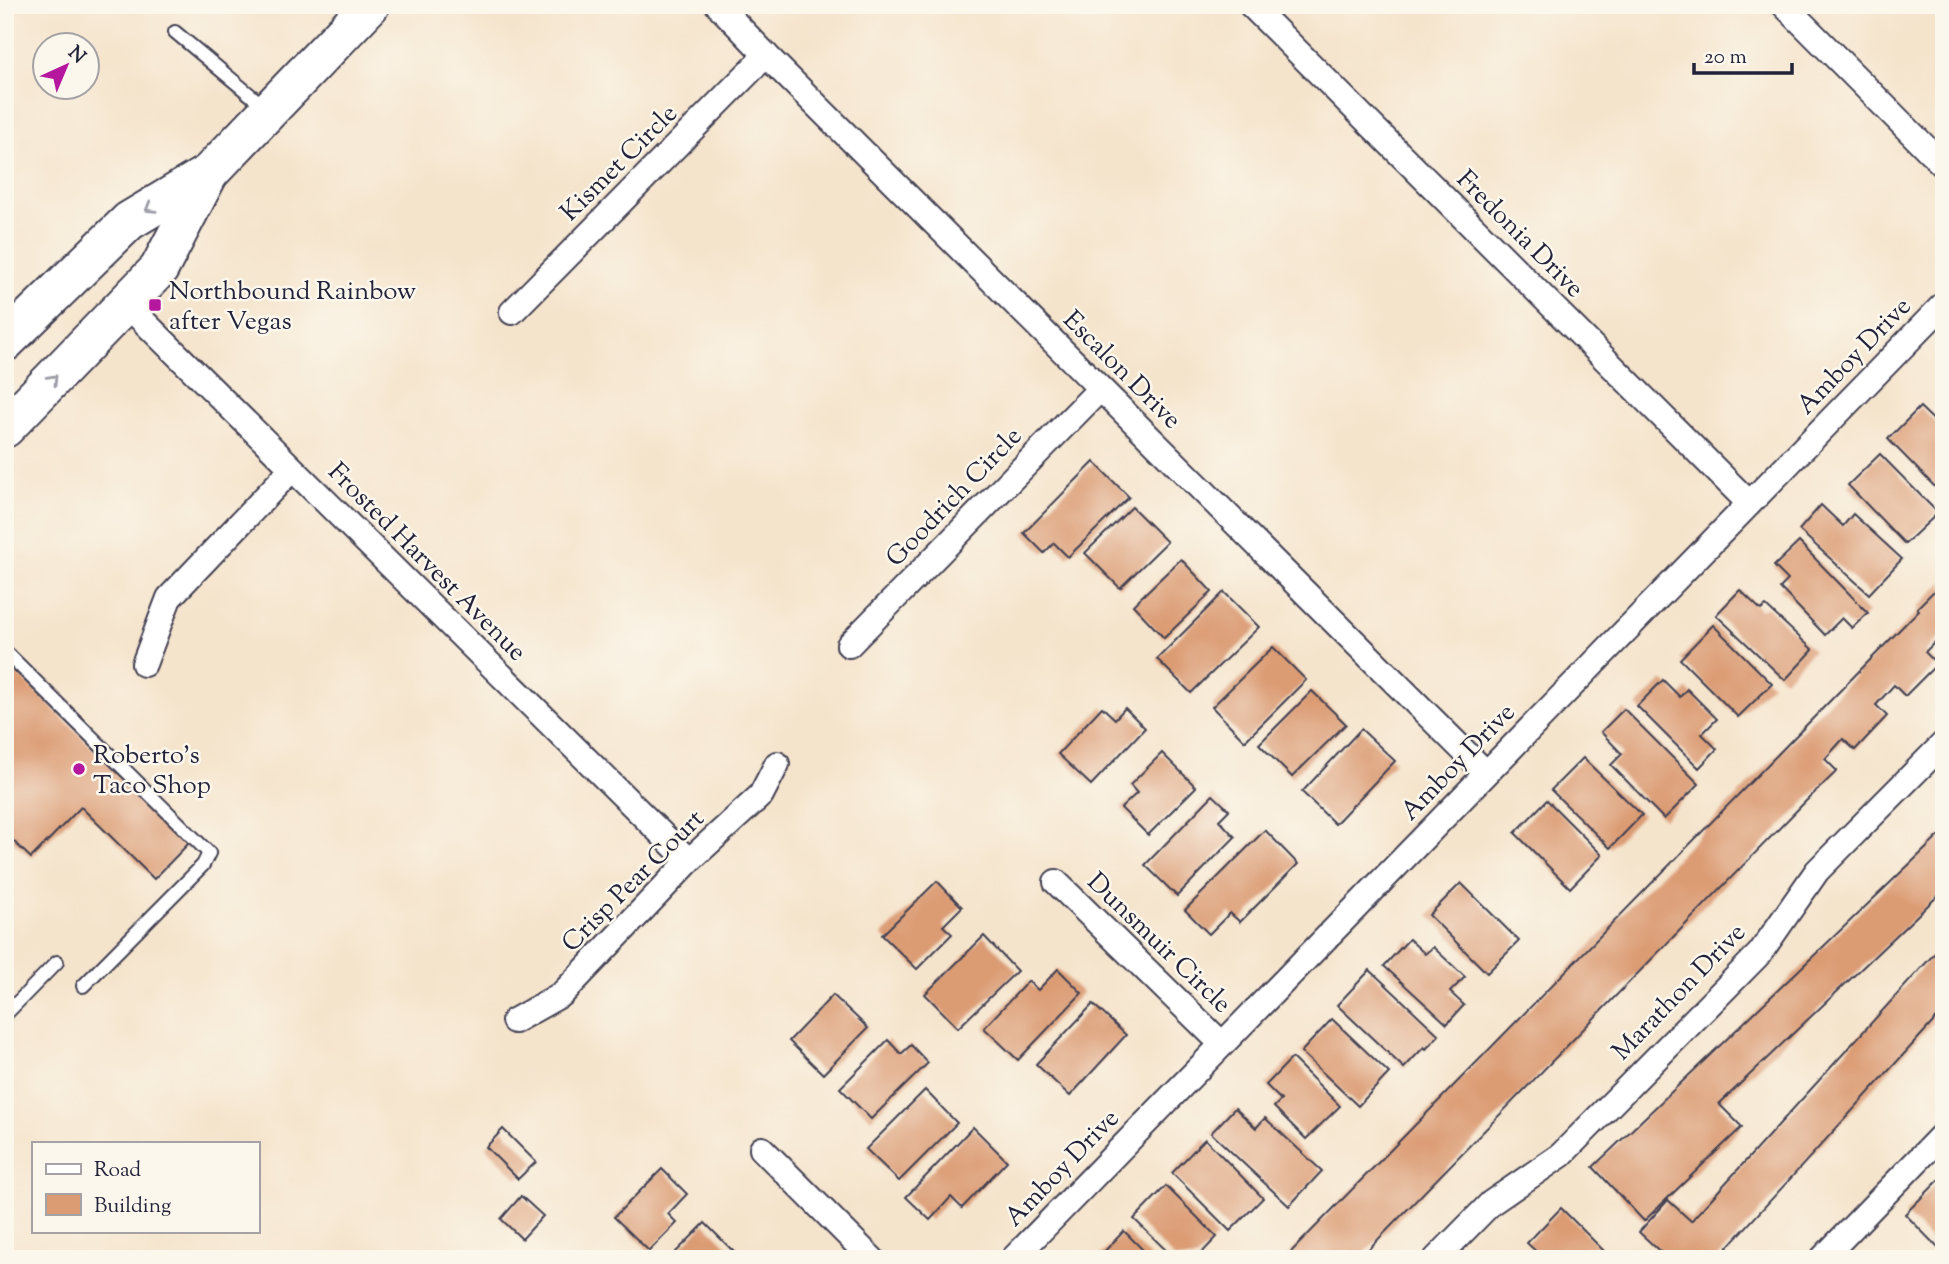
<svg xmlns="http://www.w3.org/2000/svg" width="1949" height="1264" font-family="'Sorts Mill Goudy',serif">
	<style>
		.building { fill: #db9b73 }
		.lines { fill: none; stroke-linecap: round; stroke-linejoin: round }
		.lane-casing { stroke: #423f51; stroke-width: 16 }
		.street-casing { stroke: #423f51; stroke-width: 28 }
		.primary-casing { stroke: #423f51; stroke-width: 42 }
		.lane { stroke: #fff; stroke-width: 12 }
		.street { stroke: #fff; stroke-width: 24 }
		.primary { stroke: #fff; stroke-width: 38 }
		.oneway { stroke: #9c9ca7 }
		.poi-dot { fill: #b5179e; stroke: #fbf7ec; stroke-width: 2.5 }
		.labels { text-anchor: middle; stroke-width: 5; stroke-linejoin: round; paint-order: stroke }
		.street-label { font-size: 26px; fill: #22223b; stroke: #fbf7ec }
		.poi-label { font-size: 26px; fill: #22223b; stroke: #fbf7ec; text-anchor: start }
	</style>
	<rect width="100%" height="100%" fill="#fbf7ec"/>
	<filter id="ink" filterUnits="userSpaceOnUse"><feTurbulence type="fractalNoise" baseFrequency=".0143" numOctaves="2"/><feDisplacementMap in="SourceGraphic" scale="14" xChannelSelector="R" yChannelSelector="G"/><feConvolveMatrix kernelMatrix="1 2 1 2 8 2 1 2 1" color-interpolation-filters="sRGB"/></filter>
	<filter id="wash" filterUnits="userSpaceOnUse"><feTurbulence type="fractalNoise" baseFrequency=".00686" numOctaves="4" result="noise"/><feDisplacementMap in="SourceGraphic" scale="28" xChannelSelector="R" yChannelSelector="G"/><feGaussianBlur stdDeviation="1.57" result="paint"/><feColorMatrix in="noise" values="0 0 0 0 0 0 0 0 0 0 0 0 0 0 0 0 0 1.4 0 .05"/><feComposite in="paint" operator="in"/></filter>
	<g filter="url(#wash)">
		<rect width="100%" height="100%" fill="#f5e4cc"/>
		<g id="blocks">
			<g class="building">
				<polygon points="1920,407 1944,430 1944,496 1888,439"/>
				<polygon points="1880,454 1938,513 1905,544 1848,485"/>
				<polygon points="1094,462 1129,497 1068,557 1054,543 1044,553 1024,533"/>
				<polygon points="1821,505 1843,526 1853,514 1902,559 1869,594 1799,530"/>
				<polygon points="1132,507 1167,542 1120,588 1085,553"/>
				<polygon points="1799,542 1868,613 1852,628 1842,618 1825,635 1780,588 1788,580 1774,566"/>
				<polygon points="1181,559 1212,592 1164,638 1133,605"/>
				<polygon points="1944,581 1944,633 1925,652 1937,664 1905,696 1894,685 1876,705 1887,716 1855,750 1843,739 1825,759 1837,771 1805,802 1359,1259 1284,1259 1919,610 1917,608"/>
				<polygon points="1740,590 1761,610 1766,606 1813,650 1785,680 1716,615"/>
				<polygon points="1224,592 1259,627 1191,693 1157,659"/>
				<polygon points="1713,625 1772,684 1738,717 1680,659"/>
				<polygon points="1273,647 1306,680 1245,741 1212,707"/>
				<polygon points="5,661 189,843 154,879 81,807 31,858 5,833"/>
				<polygon points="1663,680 1680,697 1687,689 1717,719 1702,734 1717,749 1699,768 1637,706"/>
				<polygon points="1312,691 1346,724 1292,777 1259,744"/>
				<polygon points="1102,707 1115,719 1125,708 1145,728 1091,785 1058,754"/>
				<polygon points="1624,709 1699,784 1664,819 1611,765 1622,754 1601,732"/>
				<polygon points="1361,729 1395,761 1335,824 1302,792"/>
				<polygon points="1162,753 1196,787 1148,835 1121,808 1137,793 1130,785"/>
				<polygon points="1583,758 1642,815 1610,848 1551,790"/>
				<polygon points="1213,795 1229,810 1219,820 1235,837 1177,896 1145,865"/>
				<polygon points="1547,800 1602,855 1570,888 1515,833"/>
				<polygon points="1265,830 1298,864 1240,922 1230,913 1209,934 1185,910"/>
				<polygon points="1939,836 1944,842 1944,890 1719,1104 1742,1127 1644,1221 1593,1167"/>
				<polygon points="937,881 962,907 943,926 952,934 917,969 882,935"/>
				<polygon points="1461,883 1519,941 1487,973 1429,915"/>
				<polygon points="984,936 1017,971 958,1028 925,994"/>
				<polygon points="1409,939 1425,954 1433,947 1465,977 1450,992 1464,1005 1447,1024 1384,966"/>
				<polygon points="1944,943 1944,1010 1717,1259 1668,1259 1639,1232 1668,1200 1691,1221"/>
				<polygon points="1058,969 1082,993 1018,1060 984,1028 1028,981 1038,990"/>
				<polygon points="1370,970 1439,1035 1426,1049 1424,1047 1404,1068 1337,1005"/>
				<polygon points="833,995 868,1028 823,1074 789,1041"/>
				<polygon points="1093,1004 1126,1035 1070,1096 1036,1064"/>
				<polygon points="1332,1019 1389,1073 1358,1106 1301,1052"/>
				<polygon points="888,1040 901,1054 911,1045 928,1063 871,1119 840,1088"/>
				<polygon points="1292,1058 1340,1106 1306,1139 1274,1107 1281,1100 1266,1085"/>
				<polygon points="925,1090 957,1123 899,1181 866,1149"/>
				<polygon points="1235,1108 1256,1128 1265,1118 1322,1171 1289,1206 1211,1133"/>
				<polygon points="973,1127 1007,1161 962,1208 951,1197 930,1220 906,1197"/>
				<polygon points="503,1129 536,1162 518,1179 486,1147"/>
				<polygon points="1205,1139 1263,1198 1230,1231 1172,1173"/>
				<polygon points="662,1169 687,1194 668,1214 677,1223 649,1251 614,1217"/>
				<polygon points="1944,1175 1944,1245 1939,1249 1905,1214"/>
				<polygon points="1166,1186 1217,1237 1196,1259 1175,1259 1134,1219"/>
				<polygon points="521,1196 543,1216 522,1239 501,1219"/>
				<polygon points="1561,1208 1610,1257 1608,1259 1536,1259 1540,1255 1527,1243"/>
				<polygon points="705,1223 738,1256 736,1259 669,1259"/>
				<polygon points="1124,1231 1152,1259 1097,1259"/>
			</g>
		</g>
	</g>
	<g filter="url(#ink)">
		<use href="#blocks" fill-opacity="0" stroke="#423f51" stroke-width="2"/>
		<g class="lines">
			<g class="lane-casing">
				<g id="lane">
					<polyline points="175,32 266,108"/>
					<polyline points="5,651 209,853 203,865 83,986"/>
					<polyline points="5,1015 57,962"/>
				</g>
			</g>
			<g class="street-casing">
				<g id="street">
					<polyline points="718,5 766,55 1486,773"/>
					<polyline points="1251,5 1749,503"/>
					<polyline points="1784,5 1944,166"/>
					<polyline points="126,304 689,861"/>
					<polyline points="512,312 766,55"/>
					<polyline points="849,645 1100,389"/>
					<polyline points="144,664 169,598 292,469"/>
					<polyline points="1056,882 1222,1044"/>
					<polyline points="514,1021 562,994 689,861 761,795 777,764"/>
					<polyline points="762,1149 872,1259"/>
					<polyline points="1013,1259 1944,304"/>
					<polyline points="1436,1259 1491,1203 1561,1155 1760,953 1817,871 1944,743"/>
					<polyline points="1822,1259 1944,1133"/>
				</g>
			</g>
			<g class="primary-casing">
				<g id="primary">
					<polyline points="5,342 129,221 209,173 370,5"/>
					<polyline points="5,428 159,269 209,173"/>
				</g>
			</g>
			<use href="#lane" class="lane"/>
			<use href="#street" class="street"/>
			<use href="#primary" class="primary"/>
		</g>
		<defs><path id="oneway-chevron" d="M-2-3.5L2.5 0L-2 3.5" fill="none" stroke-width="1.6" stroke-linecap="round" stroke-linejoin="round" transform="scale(1.75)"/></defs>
		<g class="oneway">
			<use href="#oneway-chevron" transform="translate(150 208) rotate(149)"/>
			<use href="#oneway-chevron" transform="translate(53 379) rotate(-46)"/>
		</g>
	</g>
	<g class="poi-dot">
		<rect x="148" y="298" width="14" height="14" rx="3.5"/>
		<circle cx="79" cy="769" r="7"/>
	</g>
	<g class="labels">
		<g class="street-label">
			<text transform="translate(618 162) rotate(-45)" y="9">Kismet Circle</text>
			<text transform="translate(1521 233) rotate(45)" y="9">Fredonia Drive</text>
			<text transform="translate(1853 355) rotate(-46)" y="9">Amboy Drive</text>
			<text transform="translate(1123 369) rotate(45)" y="9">Escalon Drive</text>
			<text transform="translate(953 496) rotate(-46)" y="9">Goodrich Circle</text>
			<text transform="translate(428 561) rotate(45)" y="9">Frosted Harvest Avenue</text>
			<text transform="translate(1457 761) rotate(-46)" y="9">Amboy Drive</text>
			<text transform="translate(632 880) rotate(-45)" y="9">Crisp Pear Court</text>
			<text transform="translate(1160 942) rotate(44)" y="9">Dunsmuir Circle</text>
			<text transform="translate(1678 991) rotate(-46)" y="9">Marathon Drive</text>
			<text transform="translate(1061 1167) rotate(-46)" y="9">Amboy Drive</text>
		</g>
		<g class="poi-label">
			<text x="169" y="299">Northbound Rainbow<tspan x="169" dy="30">after Vegas</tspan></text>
			<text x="93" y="763">Roberto's<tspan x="93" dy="30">Taco Shop</tspan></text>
		</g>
	</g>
	<rect width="1949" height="1264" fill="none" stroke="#fbf7ec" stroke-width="28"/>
	<rect x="32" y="1142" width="228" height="91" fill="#fbf7ec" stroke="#a4a2a5" stroke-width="2"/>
	<rect x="46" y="1164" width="35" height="10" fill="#ffffff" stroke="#a4a2a5" stroke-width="2"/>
	<text x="94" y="1176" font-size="21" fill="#22223b">Road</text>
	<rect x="46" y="1194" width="35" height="21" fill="#db9b73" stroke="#a4a2a5" stroke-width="2"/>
	<text x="94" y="1212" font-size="21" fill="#22223b">Building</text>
	<g transform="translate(66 66) rotate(44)"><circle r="33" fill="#fbf7ec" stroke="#a4a2a5" stroke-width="2"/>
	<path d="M0-5L12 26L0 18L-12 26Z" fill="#b5179e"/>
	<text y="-10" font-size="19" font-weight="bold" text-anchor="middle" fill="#22223b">N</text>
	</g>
	<path d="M1694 63v10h98v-10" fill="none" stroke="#22223b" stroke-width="3.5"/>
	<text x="1704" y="63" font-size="21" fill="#22223b" stroke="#fbf7ec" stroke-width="5" paint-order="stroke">20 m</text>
</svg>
